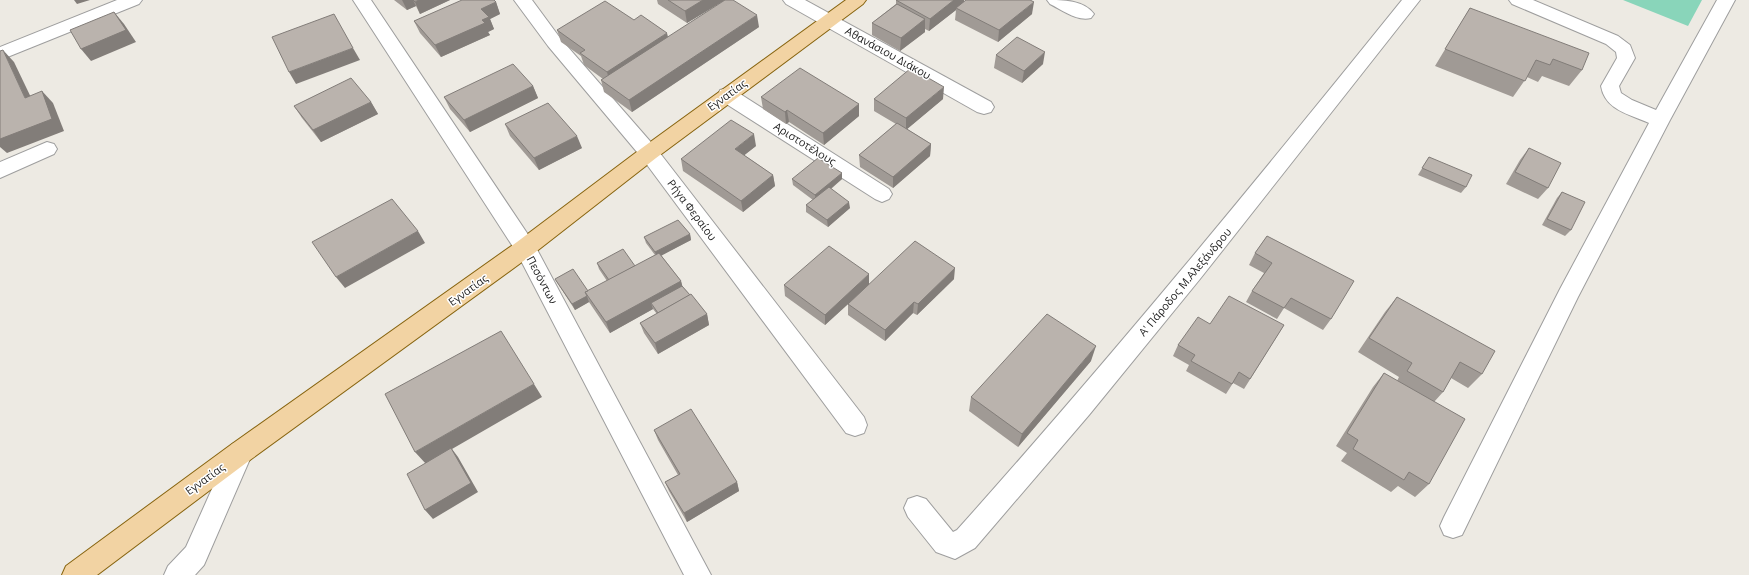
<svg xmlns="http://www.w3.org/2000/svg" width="1749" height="575" font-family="'Open Sans',sans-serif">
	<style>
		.pitch { fill: #89d5ba }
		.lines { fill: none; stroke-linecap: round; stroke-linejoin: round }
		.minor-casing { stroke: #9e9e9e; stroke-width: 2 }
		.major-casing { stroke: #87640f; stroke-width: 2 }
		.minor { fill: #fff; fill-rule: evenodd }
		.major { fill: #f2d3a3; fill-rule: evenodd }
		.wall { fill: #a09a95 }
		.shaded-wall { fill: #827d79 }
		.building { fill: #bab3ad; stroke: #827d79 }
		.labels { text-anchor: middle; stroke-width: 3; stroke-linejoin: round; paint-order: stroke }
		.street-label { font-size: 11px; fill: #1d1d1d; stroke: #fff }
	</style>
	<rect width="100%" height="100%" fill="#edeae3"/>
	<polygon class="pitch" points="1623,0 1702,0 1688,26"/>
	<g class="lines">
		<g class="minor-casing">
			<g id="minor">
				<polygon points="117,0 142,0 139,4 0,60 0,47"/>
				<polygon points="353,0 371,0 533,242 711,575 684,575 517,253"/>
				<polygon points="514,0 532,0 560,38 656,148 864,417 867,425 864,433 855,436 846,433 642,158 548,46"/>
				<polygon points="783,0 805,0 991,102 994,107 991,112 984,114 977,112 786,4"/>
				<path d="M1047,0C1063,0 1084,0 1094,14L1091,18C1078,22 1062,10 1050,4Z"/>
				<path d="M1402,0H1420L1200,279L1089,415L975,548L955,559L936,552L908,517L904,508L908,499L917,496L926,499L953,532L957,530C1111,358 1257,180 1402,0Z"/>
				<path d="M1509,0H1533L1618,36L1630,45L1635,58L1619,86L1621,93L1632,100L1656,110L1717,0H1735L1670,120L1578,297L1462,535L1453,538L1444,535L1440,526L1444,517L1560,289L1649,123C1629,114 1605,110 1601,86L1617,58L1616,52L1606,44L1512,4Z"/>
				<polygon points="727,88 734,90 889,189 892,194 889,199 882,202 875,199 720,100 718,95 720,90"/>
				<polygon points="47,142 54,144 57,149 54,154 0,178 0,162"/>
				<polygon points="241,441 250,444 253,452 204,565 195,575 164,575 168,566 186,547 232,444"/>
			</g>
		</g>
		<g class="major-casing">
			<polygon id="major" points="846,0 866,0 863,4 656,158 533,254 250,460 97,575 62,575 66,566 232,444 517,242 642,148"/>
		</g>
		<use href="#minor" class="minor"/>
		<use href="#major" class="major"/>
	</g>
	<g class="wall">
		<polygon points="394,0 450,0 420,14 416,6 407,10"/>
		<polygon points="657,0 725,0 687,23 658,4"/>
		<polygon points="896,0 964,0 964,1 1032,14 998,42 955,20 956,10 929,31 925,29 925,32 900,51 872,35 872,23 896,4"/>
		<polygon points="496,2 500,14 490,19 494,29 488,32 490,35 441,57 420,33 414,21"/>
		<polygon points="1470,8 1582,70 1569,86 1542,76 1538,82 1527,77 1513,97 1435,66"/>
		<polygon points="759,27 632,112 604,92 601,80 603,79 584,65 581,56 561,42 557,30 668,37"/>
		<polygon points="996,55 1043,64 1022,83 994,68"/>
		<polygon points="533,86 538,98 470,132 450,109 444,97"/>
		<polygon points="761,97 859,104 859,116 824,145 789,122 786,124 763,109"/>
		<polygon points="874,99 943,99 907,129 931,144 930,156 893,188 860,167 859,155 896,124 874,111"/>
		<polygon points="371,102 378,114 321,142 302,118 294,106"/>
		<polygon points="505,124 582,148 539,170 510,136"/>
		<polygon points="756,146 744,155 773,175 775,186 743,212 683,171 681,159"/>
		<polygon points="1529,148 1548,188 1538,199 1506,184 1520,160"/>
		<polygon points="1429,157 1466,187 1461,193 1418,175"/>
		<polygon points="842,173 842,179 831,189 850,208 828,227 806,212 806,205 813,200 793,185 792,179"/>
		<polygon points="1562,192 1571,230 1565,236 1542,225 1557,198"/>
		<polygon points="690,234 691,240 661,255 681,281 682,286 690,295 707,314 709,325 658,354 644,333 640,323 657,314 653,309 610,333 589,302 575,310 558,284 555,279 588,291 607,281 599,269 597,263 635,266 655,255 646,243 644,237"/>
		<polygon points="1267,236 1331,319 1323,330 1284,308 1277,319 1246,302 1252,291 1264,273 1249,265 1255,253"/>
		<polygon points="954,279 917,315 913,313 885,341 848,315 848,304 825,325 785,296 784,285 869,284"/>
		<polygon points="1397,297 1482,374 1468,388 1451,378 1443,392 1434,402 1429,484 1415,497 1398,486 1391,492 1341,461 1347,453 1336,446 1373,387 1384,373 1397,381 1399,377 1358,352 1385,312"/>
		<polygon points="1210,324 1284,325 1244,389 1233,383 1226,394 1186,371 1189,365 1173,356 1178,345"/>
		<polygon points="1091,361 1018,447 969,411 971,397"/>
		<polygon points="654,430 737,482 739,491 687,522 669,491 665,482 678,475 658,440"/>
	</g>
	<g class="shaded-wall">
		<polygon points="74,0 90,0 77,4"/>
		<polygon points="402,0 413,0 416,6 407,10"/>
		<polygon points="419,0 450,0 420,14 415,2"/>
		<polygon points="703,0 725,0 687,23 685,11"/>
		<polygon points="954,0 964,0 964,4 956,8 956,10 929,31 930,19"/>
		<polygon points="496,2 500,14 490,19 494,29 488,32 490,35 441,57 435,45 482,20 481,9"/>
		<polygon points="1034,2 1032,14 998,42 999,30"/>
		<polygon points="114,12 124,24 136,42 91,61 81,49"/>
		<polygon points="757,15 759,27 632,112 629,100"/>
		<polygon points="925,19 925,32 900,51 901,38"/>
		<polygon points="667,33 670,45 610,84 607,72"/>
		<polygon points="353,48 360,60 296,84 289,72"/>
		<polygon points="3,50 14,62 37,110 25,98"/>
		<polygon points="1045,52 1043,64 1022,83 1024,71"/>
		<polygon points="533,86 538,98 470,132 464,120"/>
		<polygon points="944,87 943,99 906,130 906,118"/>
		<polygon points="42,91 53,103 64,131 7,153 0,147 0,139"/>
		<polygon points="371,102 378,114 321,142 313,130"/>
		<polygon points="859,104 859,116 824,145 823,133"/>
		<polygon points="787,110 789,122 786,124 785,112"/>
		<polygon points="754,134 756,146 737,161 735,149"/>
		<polygon points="577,136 582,148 539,170 534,158"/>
		<polygon points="931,144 930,156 893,188 893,177"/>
		<polygon points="842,173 842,179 816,201 815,195"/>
		<polygon points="773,175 775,186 743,212 741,201"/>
		<polygon points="849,202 850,208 828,227 827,220"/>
		<polygon points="418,231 425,243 345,288 336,277"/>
		<polygon points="690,234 691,240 657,258 655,252"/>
		<polygon points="955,268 954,279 917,315 918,304"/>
		<polygon points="869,274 869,285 825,325 825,315"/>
		<polygon points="681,281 684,292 651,303 653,309 610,333 606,322"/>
		<polygon points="587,296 589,302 575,310 572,304"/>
		<polygon points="914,302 913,313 885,341 885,330"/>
		<polygon points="707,314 709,325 658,354 655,343"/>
		<polygon points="1096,346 1091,361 1018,447 1022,434"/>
		<polygon points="534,384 542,397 452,449 458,457 478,492 433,519 425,510 426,464 415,452"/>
		<polygon points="737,482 739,491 687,522 684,513"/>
	</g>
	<g class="building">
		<polygon points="413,0 419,0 415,2"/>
		<polygon points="462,0 494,0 496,2 481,9 489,17 482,20 485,23 435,45 414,21"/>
		<polygon points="668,0 703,0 685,11"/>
		<polygon points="725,0 733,0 757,15 629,100 601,80"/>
		<polygon points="896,0 954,0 930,19"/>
		<polygon points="966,0 1030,0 1034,2 999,30 956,8"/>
		<polygon points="605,1 634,20 641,15 667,33 607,72 580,53 585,50 557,30"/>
		<polygon points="897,4 925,19 901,38 872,23"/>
		<polygon points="1470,8 1589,53 1582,70 1553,59 1550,65 1536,60 1525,81 1445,49"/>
		<polygon points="114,12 126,30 81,49 70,30"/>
		<polygon points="334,14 353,48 289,72 272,37"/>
		<polygon points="1017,37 1045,52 1024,71 996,55"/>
		<polygon points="3,50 25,98 42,91 52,119 0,139 0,51"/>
		<polygon points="513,64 533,86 464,120 444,97"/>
		<polygon points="800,68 859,104 823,133 787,110 785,112 761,97"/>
		<polygon points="911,68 944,87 906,118 874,99"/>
		<polygon points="351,78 371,102 313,130 294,106"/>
		<polygon points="548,103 577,136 534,158 505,124"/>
		<polygon points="731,120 754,134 735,149 773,175 741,201 681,159"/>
		<polygon points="897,123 931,144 893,177 859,155"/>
		<polygon points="1529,148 1561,163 1548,188 1515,172"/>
		<polygon points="1429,157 1472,175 1466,187 1422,168"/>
		<polygon points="818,158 842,173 815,195 792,179"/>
		<polygon points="829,187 849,202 827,220 806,205"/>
		<polygon points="1562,192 1585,202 1571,230 1547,219"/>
		<polygon points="392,199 418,231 336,277 312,242"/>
		<polygon points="678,220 690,234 655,252 644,237"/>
		<polygon points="1267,236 1354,281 1331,319 1291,298 1284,308 1252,291 1272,263 1255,253"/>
		<polygon points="915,241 955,268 918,304 914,302 885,330 848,304"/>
		<polygon points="829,246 869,274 825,315 784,285"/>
		<polygon points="623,249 635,266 609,280 597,263"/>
		<polygon points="659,253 681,281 606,322 585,292"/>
		<polygon points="573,269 588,291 585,292 587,296 572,304 555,279"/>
		<polygon points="682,286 690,295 658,313 651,303"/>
		<polygon points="691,294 707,314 655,343 640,323"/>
		<polygon points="1229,296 1284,325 1250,379 1239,372 1232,384 1191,361 1195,355 1178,345 1198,317 1210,324"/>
		<polygon points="1397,297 1495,351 1482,374 1460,362 1443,392 1407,371 1412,363 1369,338"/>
		<polygon points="1047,314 1096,346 1022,434 971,397"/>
		<polygon points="501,331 534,384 415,452 385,394"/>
		<polygon points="1384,373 1465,419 1429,484 1409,472 1404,480 1353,449 1358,440 1347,433"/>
		<polygon points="691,409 737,482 684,513 665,482 680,474 654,430"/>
		<polygon points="451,448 471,483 425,510 407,474"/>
	</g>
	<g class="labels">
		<g class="street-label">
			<text transform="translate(888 53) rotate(29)" y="4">Αθανάσιου Διάκου</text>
			<text transform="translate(727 95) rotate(-36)" y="4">Εγνατίας</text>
			<text transform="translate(805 144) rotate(32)" y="4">Αριστοτέλους</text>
			<text transform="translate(692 210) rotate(53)" y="4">Ρήγα Φεραίου</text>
			<text transform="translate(542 280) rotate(62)" y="4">Πεσόντων</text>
			<text transform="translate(1185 282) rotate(-50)" y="4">Α' Πάροδος Μ.Αλεξάνδρου</text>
			<text transform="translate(468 290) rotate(-36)" y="4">Εγνατίας</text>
			<text transform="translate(205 479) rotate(-36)" y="4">Εγνατίας</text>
		</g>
	</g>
</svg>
